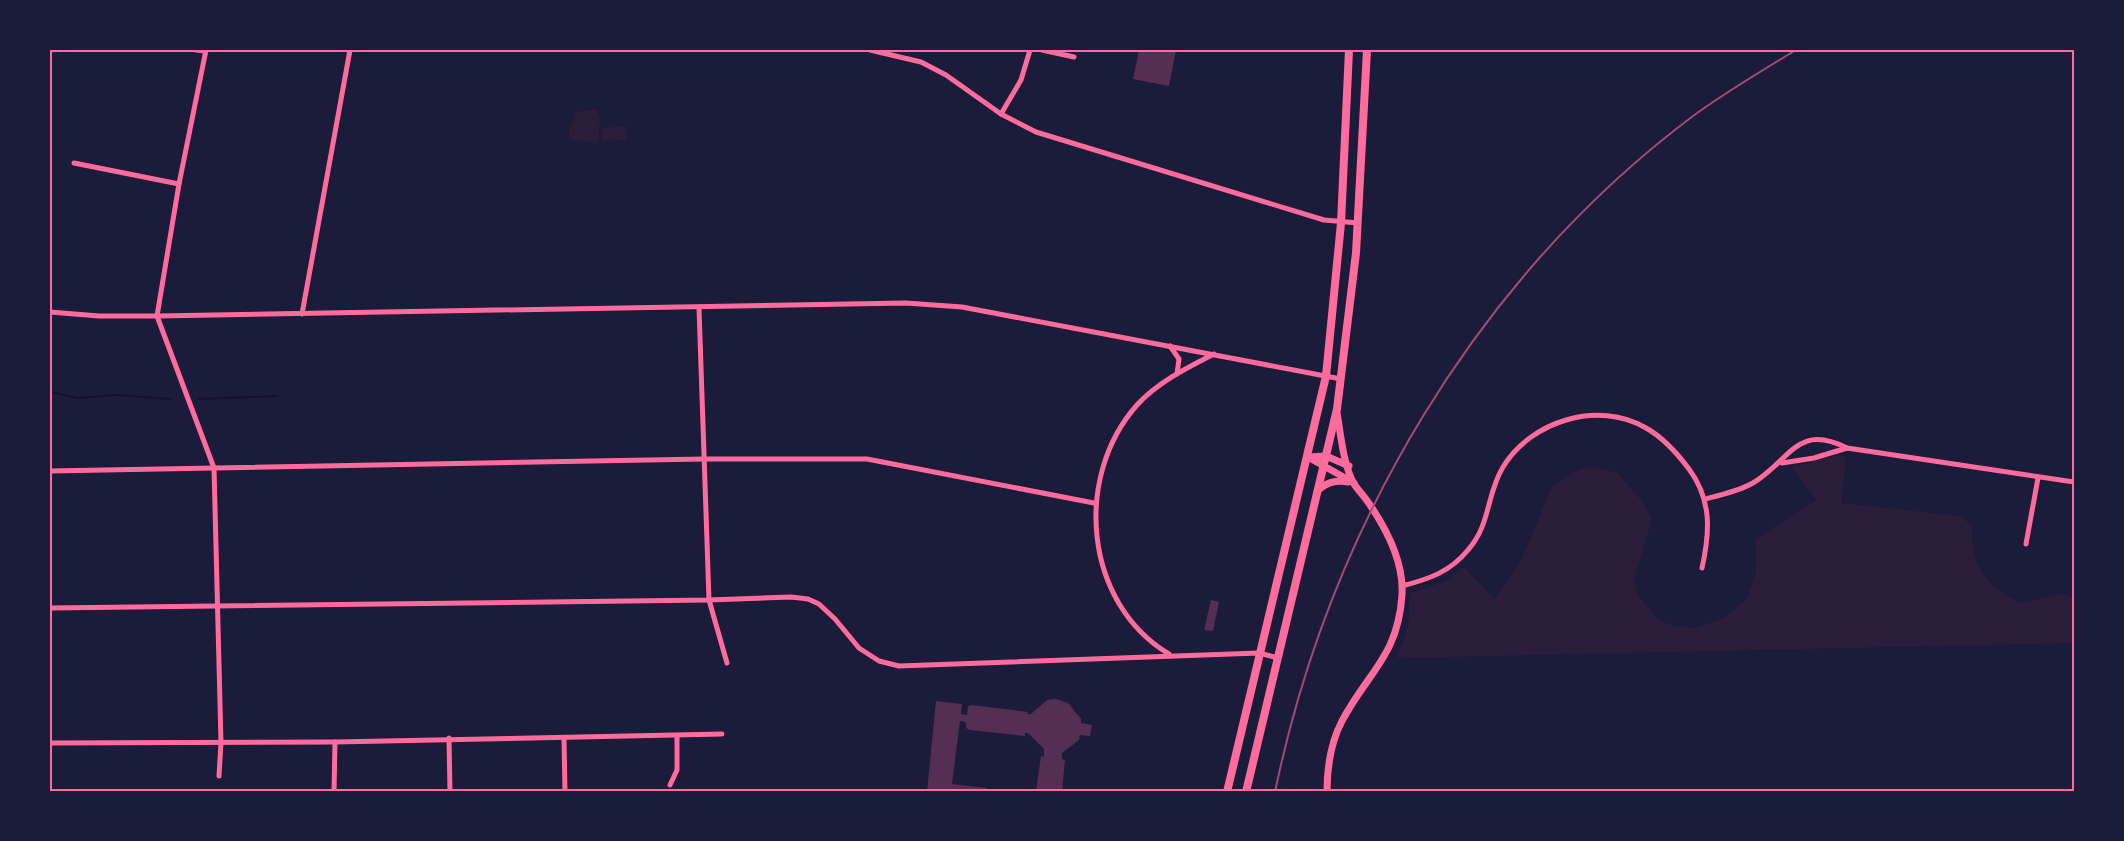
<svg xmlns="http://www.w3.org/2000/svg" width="2124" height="841" font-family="Jost,sans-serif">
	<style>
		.green { fill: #2a1e3b }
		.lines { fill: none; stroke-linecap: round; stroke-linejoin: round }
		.stream { stroke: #12122b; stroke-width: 2 }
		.building { fill: #542f53 }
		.minor { stroke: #ff6b9d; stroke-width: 5 }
		.tertiary { stroke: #ff6b9d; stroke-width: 7 }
		.trunk { stroke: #ff6b9d; stroke-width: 8 }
		.rail { stroke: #a44b75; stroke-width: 2 }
		.neatline { fill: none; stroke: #ff6b9d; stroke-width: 2 }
	</style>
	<rect width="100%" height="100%" fill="#1b1b3a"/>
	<g class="green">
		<path d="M597,109L600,119L598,144L570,139C566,130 574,121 575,112Z"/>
		<polygon points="626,126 627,140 602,141 602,128"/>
		<path d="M1840,455L1846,458L1841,503L1961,516L1972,526C1971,568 1985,585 2021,603L2060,594L2074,598V643L1397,658L1408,626L1410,593L1447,581L1464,567L1494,599L1520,563L1552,487L1571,473L1590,466L1618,473L1642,501L1652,519L1634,579L1638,595L1658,620L1674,626L1696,628L1724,618L1747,599L1756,571V539L1816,500L1792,467Z"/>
	</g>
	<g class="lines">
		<g class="stream">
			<polyline points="50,392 77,398 116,395 171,399"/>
			<polyline points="199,399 278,396"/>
		</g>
	</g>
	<g class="building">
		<polygon points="1139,50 1176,50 1169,86 1133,79"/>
		<polygon points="1211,600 1219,602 1213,631 1204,630"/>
		<polygon points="1056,699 1068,703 1081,719 1081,723 1092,725 1090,736 1080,735 1079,740 1062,753 1062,759 1065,760 1062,792 1036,792 1041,756 1044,757 1044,749 1028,733 1025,733 1025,736 970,730 966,728 966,722 960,721 952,784 987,788 987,792 927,792 936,701 962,704 961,714 967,715 968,706 972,705 1028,712 1027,714 1031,714 1047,700"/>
	</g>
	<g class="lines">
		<g class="minor">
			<polyline points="196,50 206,51"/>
			<polyline points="206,50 179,184 157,316 214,468 221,742 219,776"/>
			<polyline points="870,50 921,62 946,75 1001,114 1036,132 1324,220 1358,223"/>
			<polyline points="1042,50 1074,57"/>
			<polyline points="1001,114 1021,80 1030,50"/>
			<polyline points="74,163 179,184"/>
			<polyline points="699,308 709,600 727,663"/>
			<polyline points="50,312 99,316 157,316 906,303 962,307 1341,379"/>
			<polyline points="302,314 350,50"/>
			<polyline points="1170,346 1179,359 1177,374"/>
			<polyline points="1782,463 1814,458 1847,448"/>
			<polyline points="50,471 704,459 867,459 1094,503"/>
			<path d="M1705,499C1721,495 1739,491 1753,483C1792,459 1796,423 1847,448L2074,482"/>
			<polyline points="2026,544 2038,478"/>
			<path d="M1402,586C1429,579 1450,572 1468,550C1491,524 1486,495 1503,467C1531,421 1598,400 1646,428C1664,438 1677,453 1689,469C1712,500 1710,532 1702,568"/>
			<polyline points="50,608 709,600 791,597 808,599 819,604 835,619 859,648 879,661 899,666 1259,653 1278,658"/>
			<path d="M1169,654C1084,603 1073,477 1137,405C1158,382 1187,368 1214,354"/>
			<polyline points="449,738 450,792"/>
			<polyline points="564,738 565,792"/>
			<polyline points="50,743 335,742 722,734"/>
			<polyline points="670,785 677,770 677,736"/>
			<polyline points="334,792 335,742"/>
		</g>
		<g class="tertiary">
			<polyline points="1308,457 1354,483"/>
			<polyline points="1308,457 1326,456 1349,466"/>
			<path d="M1318,490C1328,482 1335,480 1348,482"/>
			<path d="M1327,792C1327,767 1331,742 1342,721C1368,672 1398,656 1402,595C1404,562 1386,528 1368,502C1364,496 1358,490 1354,484C1343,464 1341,435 1337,413"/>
		</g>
		<g class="trunk">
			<polyline points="1227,792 1326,376 1341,223 1349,50"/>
			<polyline points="1246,792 1337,409 1356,253 1367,50"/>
		</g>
		<path class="rail" d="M1275,792C1330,527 1476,279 1693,116C1726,92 1761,71 1796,50"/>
	</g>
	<rect width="2124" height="841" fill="none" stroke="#1b1b3a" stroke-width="102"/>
	<rect x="51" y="51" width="2022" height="739" class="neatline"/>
</svg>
